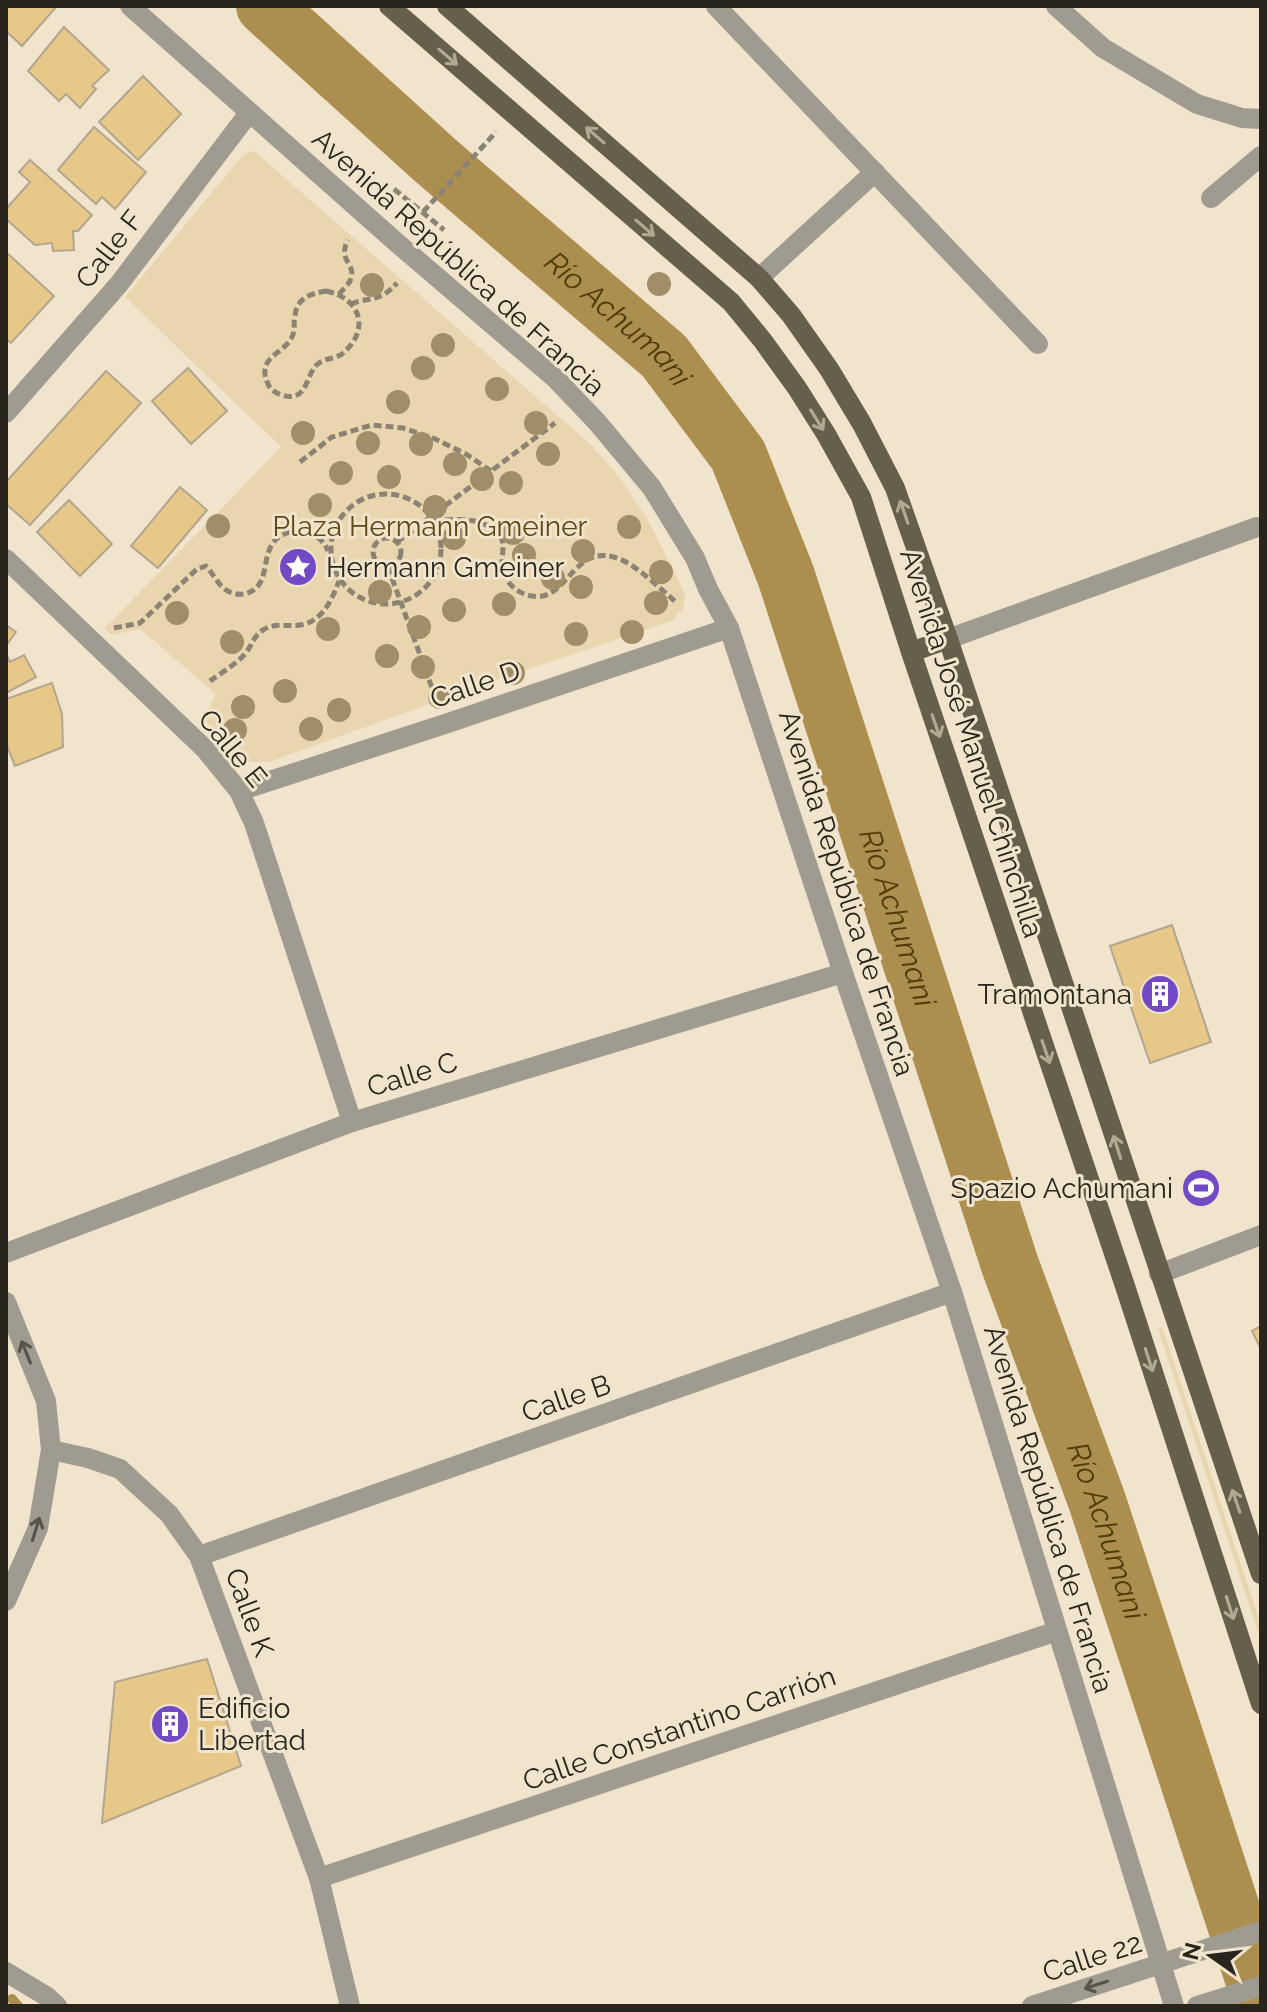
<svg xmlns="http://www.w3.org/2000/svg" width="1267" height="2012" font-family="Raleway,sans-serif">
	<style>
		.green { fill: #ead6ae }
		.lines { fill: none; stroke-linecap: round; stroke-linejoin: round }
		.stream { stroke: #ac8e4f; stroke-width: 10 }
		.river { stroke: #ac8e4f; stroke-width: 58 }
		.building { fill: #e7c888; stroke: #b2a68f; stroke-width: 2 }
		.path { stroke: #8b8373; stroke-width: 5; stroke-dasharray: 8 4; stroke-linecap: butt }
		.minor { stroke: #a09b91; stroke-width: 20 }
		.major { stroke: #675e4c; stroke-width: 20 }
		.tree { fill: #a08e68 }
		.oneway { stroke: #b3a892 }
		.oneway2 { stroke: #59544b }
		.labels { text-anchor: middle; stroke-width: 6; stroke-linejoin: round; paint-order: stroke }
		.street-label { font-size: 28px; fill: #29251c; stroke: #f1e4cc }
		.park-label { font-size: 28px; fill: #5d4816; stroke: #f1e4cc }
		.poi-label { font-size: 28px; fill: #29251c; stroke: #f1e4cc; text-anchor: start }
		.water-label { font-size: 30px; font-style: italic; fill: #513c07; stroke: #f1e4cc }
	</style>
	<rect width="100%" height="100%" fill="#f1e4cc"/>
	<g class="green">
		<polygon points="254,151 589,443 618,475 648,520 685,593 683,609 671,621 504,677 269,762 251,762 238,753 203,719 216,694 140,629 112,635 104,629 281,447 125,297 244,154"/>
		<polygon points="1162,1327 1261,1625 1261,1641 1158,1328"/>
	</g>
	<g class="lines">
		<polyline class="stream" points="12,1999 18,2006"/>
		<path class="river" id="s1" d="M265,6L436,161L664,356L738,455L786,576L1010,1265L1097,1501L1261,2000"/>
	</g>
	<g class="building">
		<polygon points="6,6 57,6 22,46 6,31"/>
		<polygon points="64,27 109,70 92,86 96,89 80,108 66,94 59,101 28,71"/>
		<polygon points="143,76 181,114 138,160 99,122"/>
		<polygon points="94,127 146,172 115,209 102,197 96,204 58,170"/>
		<polygon points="30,160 92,215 78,231 73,231 74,250 53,251 52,243 35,245 6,219 6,209 30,182 19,172"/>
		<polygon points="6,252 54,296 11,343 6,339"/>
		<polygon points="188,368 227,411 191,444 152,401"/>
		<polygon points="106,371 141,403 30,525 6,504 6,482"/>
		<polygon points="180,487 207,510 158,568 131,546"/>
		<polygon points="69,500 112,544 80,576 37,532"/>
		<polygon points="6,625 16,632 6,646"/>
		<polygon points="6,654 10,662 24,655 36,677 6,693"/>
		<polygon points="52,683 62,714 63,747 15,766 6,743 6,699"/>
		<polygon points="1172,925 1211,1042 1150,1063 1110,946"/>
		<polygon points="1261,1326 1261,1349 1252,1331"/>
		<polygon points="207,1659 241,1766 102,1823 115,1682"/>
	</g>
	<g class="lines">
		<g class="path">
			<polyline points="394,189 444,230"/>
			<polyline points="423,212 496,132"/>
			<path d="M326,291C361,298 371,330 342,354C335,359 326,358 319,363C305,372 309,404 282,395C275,393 270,389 268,384C256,358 281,355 291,339C296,331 293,324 295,315C298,297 310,294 326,291Z"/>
			<path d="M339,294C343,289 350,284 351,278C356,263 337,261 348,240"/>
			<path d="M351,304C372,296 379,303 397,283"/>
			<polyline points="300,462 332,437 372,425 403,428 433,438 466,454 491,471"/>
			<circle cx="386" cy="549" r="55"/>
			<path d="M433,520C450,520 473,517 488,526C507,536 503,545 502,562C501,579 516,594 532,596C569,603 573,538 622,560C642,570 659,588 676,602"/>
			<circle cx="387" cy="552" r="14"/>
			<polyline points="397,542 555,423"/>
			<polyline points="388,567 435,696"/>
			<path d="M114,628L140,623L197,569L206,566C213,573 217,584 226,590C231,593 237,595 243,594C277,589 254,543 287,533C293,531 299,530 306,532C317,535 324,541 328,551"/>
			<path d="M210,681C221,673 235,665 245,654C252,646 253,636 263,630C276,622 286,627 300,625C322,622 332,600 339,581"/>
		</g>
		<g class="minor">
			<polyline points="130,6 396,242 556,379 597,422 652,488 695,558 708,589 729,628 843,973 952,1292 1174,2006"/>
			<polyline points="716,6 1038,344"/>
			<polyline points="1056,6 1103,48 1197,104 1242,118 1261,119"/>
			<polyline points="1211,198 1261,156"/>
			<polyline points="759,278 875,172"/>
			<polyline points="6,413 119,284 249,113"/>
			<polyline points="6,559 205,749 239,791 254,823 352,1122"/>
			<polyline points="948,639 1257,527"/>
			<polyline points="239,791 445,724 729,628"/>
			<polyline points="6,1253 352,1122 843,973"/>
			<polyline points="1159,1274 1261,1235"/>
			<polyline points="6,1302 46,1401 51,1450 38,1528 6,1601"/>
			<polyline points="51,1450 88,1458 120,1469 169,1514 199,1556 319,1878 350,2006"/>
			<polyline points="199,1556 952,1292"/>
			<polyline points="319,1878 1057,1631"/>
			<polyline points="6,1972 46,1996 57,2006"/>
			<polyline points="1032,2006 1261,1931"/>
			<polyline points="1197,2006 1261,1986"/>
		</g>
		<g class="major">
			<polyline points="389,6 731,302 763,341 797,388 826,434 861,497 911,652 1125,1286 1261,1704"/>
			<polyline points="447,6 759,278 791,315 829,369 862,424 895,488 948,639 1261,1574"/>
			<polyline points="911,652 948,639"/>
		</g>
	</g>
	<g class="tree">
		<circle cx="659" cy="284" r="12"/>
		<circle cx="372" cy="285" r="12"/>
		<circle cx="443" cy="345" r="12"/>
		<circle cx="423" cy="368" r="12"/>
		<circle cx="497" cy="389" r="12"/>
		<circle cx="398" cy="402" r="12"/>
		<circle cx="536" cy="423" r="12"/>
		<circle cx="303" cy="433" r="12"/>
		<circle cx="368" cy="443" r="12"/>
		<circle cx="421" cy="444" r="12"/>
		<circle cx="548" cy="454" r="12"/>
		<circle cx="455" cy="464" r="12"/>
		<circle cx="341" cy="473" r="12"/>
		<circle cx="389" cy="477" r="12"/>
		<circle cx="482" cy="479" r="12"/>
		<circle cx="511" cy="483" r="12"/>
		<circle cx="320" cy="505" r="12"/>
		<circle cx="435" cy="507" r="12"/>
		<circle cx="218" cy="526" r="12"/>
		<circle cx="629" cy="527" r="12"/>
		<circle cx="513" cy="533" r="12"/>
		<circle cx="454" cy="538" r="12"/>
		<circle cx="583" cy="551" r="12"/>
		<circle cx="524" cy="555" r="12"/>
		<circle cx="661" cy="572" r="12"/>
		<circle cx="553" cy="578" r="12"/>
		<circle cx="581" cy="587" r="12"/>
		<circle cx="380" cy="592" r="12"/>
		<circle cx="656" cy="603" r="12"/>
		<circle cx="504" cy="604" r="12"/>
		<circle cx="454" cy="610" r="12"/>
		<circle cx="177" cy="613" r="12"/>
		<circle cx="419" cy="627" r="12"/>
		<circle cx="328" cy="629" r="12"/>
		<circle cx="632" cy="632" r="12"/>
		<circle cx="576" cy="634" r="12"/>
		<circle cx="232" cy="642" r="12"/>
		<circle cx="387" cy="656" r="12"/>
		<circle cx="423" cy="667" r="12"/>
		<circle cx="513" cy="673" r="12"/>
		<circle cx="285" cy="691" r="12"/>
		<circle cx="440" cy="697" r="12"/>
		<circle cx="243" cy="707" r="12"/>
		<circle cx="339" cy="710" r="12"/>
		<circle cx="311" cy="729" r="12"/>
		<circle cx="235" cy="730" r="12"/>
	</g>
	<defs><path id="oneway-shaft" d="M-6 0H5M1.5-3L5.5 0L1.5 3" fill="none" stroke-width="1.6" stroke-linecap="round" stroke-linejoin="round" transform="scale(2)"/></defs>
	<g class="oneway">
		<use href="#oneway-shaft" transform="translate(448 57) rotate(41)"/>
		<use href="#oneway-shaft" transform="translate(595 135) rotate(-139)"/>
		<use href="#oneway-shaft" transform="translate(645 228) rotate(41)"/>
		<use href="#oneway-shaft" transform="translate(817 420) rotate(58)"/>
		<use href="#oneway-shaft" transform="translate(904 512) rotate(-109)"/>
		<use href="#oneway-shaft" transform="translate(936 726) rotate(71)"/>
		<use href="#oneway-shaft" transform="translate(1046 1052) rotate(71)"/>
		<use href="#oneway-shaft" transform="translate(1117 1147) rotate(-108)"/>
		<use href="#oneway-shaft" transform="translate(1149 1360) rotate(72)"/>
		<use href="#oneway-shaft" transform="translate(1236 1501) rotate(-109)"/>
		<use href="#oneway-shaft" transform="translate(1230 1608) rotate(72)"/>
	</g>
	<g class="oneway2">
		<use href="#oneway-shaft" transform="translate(26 1352) rotate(-112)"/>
		<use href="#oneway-shaft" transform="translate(36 1529) rotate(-73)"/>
		<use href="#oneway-shaft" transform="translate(1096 1985) rotate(162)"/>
	</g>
	<defs>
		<g id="sight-disc" transform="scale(2)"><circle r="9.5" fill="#724ac3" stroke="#f1e4cc"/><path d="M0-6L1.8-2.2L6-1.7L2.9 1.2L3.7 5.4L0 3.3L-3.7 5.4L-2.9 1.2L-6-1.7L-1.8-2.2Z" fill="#fff"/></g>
		<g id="building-disc" transform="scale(2)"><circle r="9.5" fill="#724ac3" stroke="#f1e4cc"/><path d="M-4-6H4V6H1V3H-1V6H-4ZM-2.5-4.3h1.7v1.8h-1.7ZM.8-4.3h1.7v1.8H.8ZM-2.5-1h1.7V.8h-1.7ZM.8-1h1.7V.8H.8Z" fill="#fff"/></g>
		<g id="stadium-disc" transform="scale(2)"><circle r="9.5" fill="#724ac3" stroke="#f1e4cc"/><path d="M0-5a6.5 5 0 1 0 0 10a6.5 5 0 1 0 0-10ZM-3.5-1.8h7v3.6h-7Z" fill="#fff"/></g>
	</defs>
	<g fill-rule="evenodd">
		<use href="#sight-disc" x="298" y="567"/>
		<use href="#building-disc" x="1160" y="994"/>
		<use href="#stadium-disc" x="1201" y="1188"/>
		<use href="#building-disc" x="170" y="1724"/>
	</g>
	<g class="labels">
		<g class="street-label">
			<text transform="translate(109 249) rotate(-52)" y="10">Calle F</text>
			<text transform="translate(459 262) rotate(42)" y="10">Avenida República de Francia</text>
			<text transform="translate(475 684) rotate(-19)" y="10">Calle D</text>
			<text transform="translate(972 743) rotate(72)" y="10">Avenida José Manuel Chinchilla</text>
			<text transform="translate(233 748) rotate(51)" y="10">Calle E</text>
			<text transform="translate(847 893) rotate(72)" y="10">Avenida República de Francia</text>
			<text transform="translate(412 1074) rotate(-17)" y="10">Calle C</text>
			<text transform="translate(566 1398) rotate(-19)" y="10">Calle B</text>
			<text transform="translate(1049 1509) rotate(73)" y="10">Avenida República de Francia</text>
			<text transform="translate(250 1612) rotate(70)" y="10">Calle K</text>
			<text transform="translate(679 1728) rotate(-19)" y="10">Calle Constantino Carrión</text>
			<text transform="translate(1092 1957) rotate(-18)" y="10">Calle 22</text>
		</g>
		<g class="park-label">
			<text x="430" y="536">Plaza Hermann Gmeiner</text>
		</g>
		<g class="poi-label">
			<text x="326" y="577">Hermann Gmeiner</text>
			<text x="1132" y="1004" text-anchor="end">Tramontana</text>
			<text x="1173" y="1198" text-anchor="end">Spazio Achumani</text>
			<text x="198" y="1718">Edificio<tspan x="198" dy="32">Libertad</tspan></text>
		</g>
		<g class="water-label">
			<text dy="10" stroke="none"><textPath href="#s1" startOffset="472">Río Achumani</textPath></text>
			<text dy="10" stroke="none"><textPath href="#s1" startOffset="1144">Río Achumani</textPath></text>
			<text dy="10" stroke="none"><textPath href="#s1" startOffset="1792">Río Achumani</textPath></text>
		</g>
	</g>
	<rect width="1267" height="2012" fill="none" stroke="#29251c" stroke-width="16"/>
	<g transform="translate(1211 1956) rotate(284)" stroke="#f1e4cc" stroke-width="6" paint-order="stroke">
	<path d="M0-6L14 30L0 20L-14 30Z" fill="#29251c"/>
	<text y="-12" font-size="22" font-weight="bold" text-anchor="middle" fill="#29251c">N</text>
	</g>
</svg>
